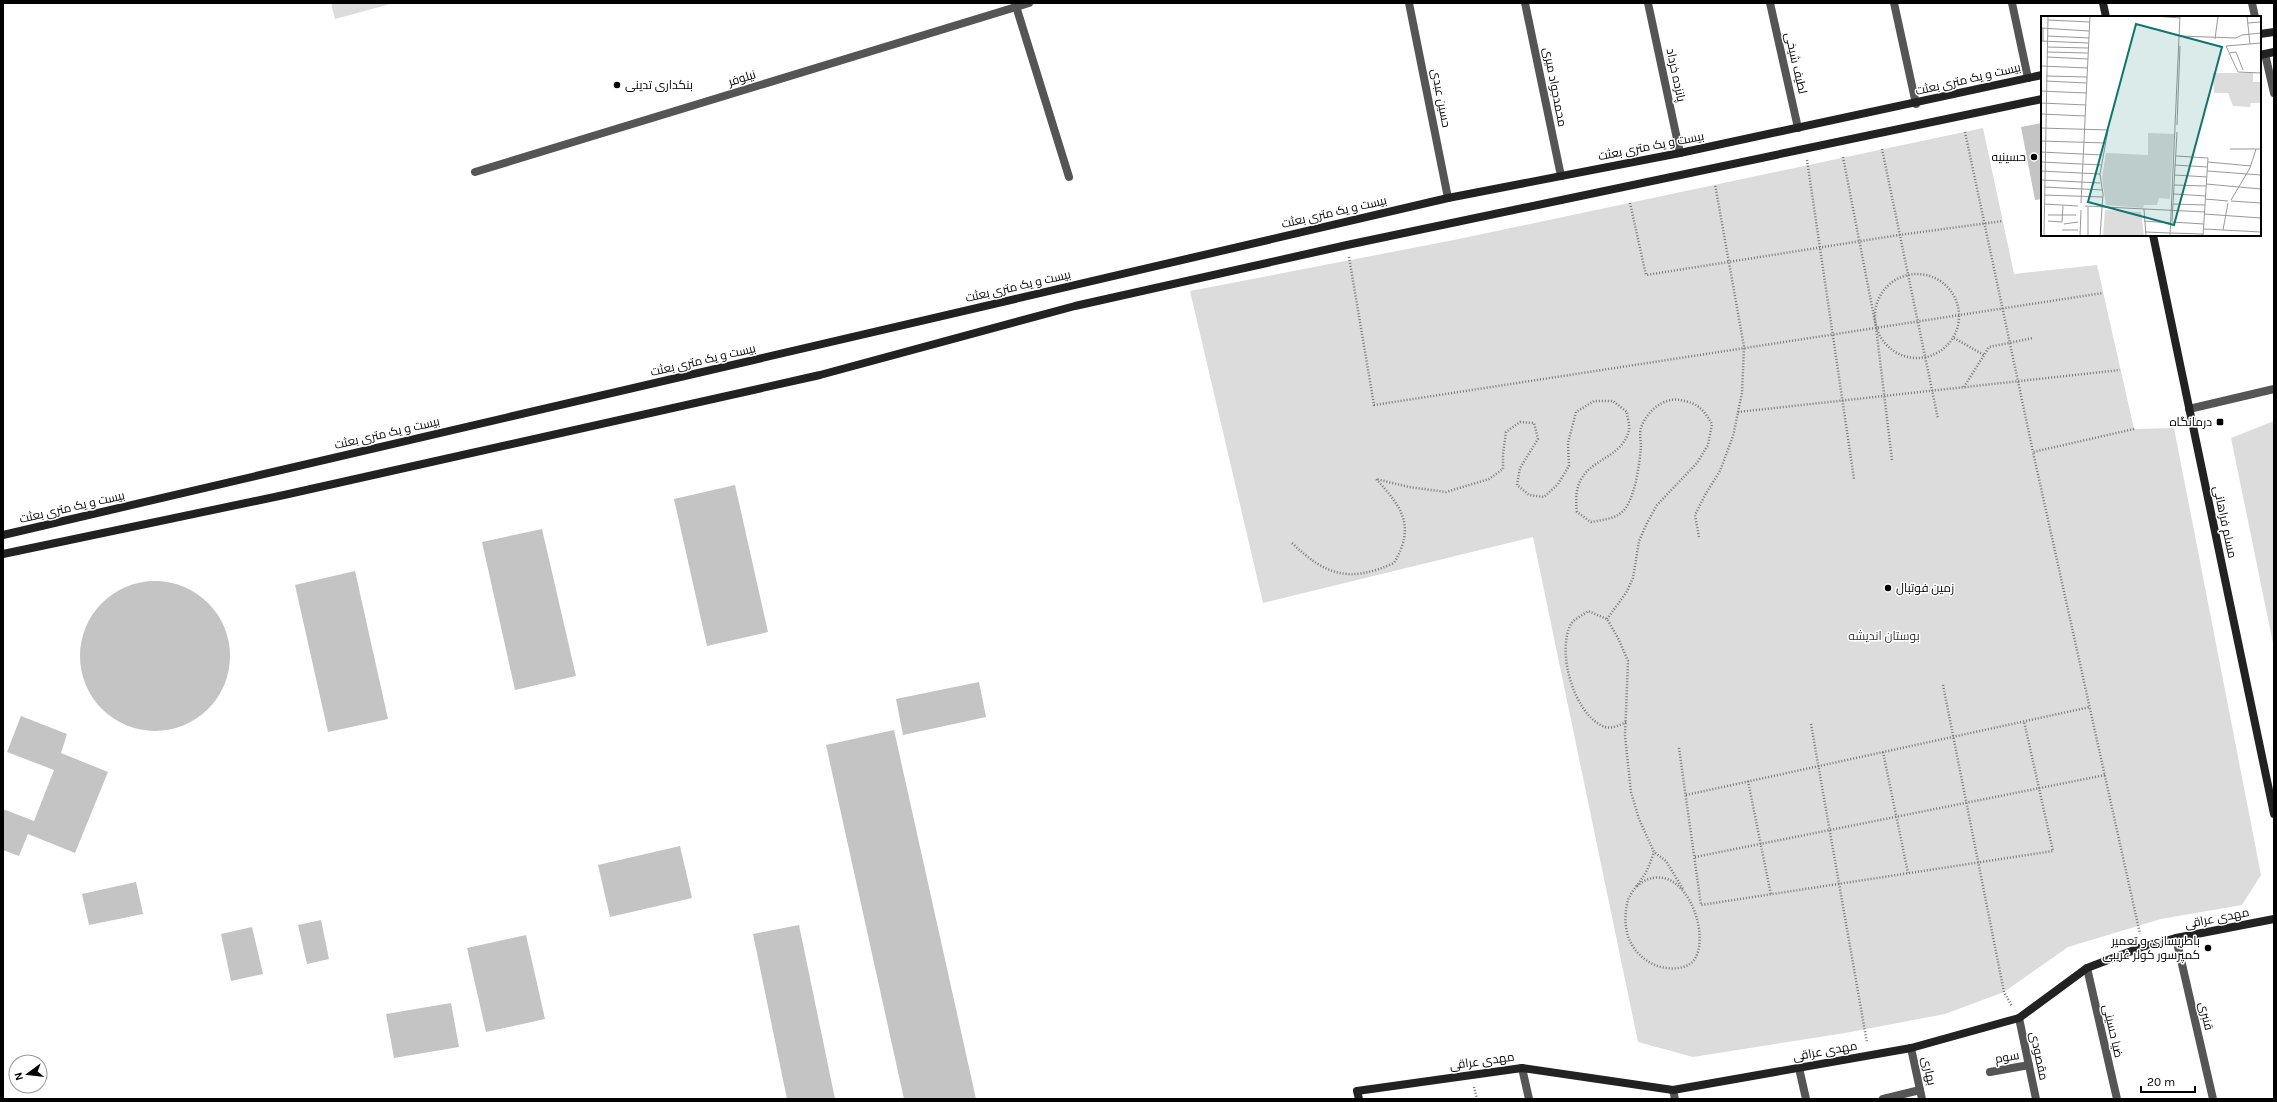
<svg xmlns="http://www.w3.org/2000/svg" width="2277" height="1102" font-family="Karla,Cairo,sans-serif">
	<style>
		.green { fill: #dcdcdc }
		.building { fill: #c4c4c4 }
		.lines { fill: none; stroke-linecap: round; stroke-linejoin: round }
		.path { stroke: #777; stroke-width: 2.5; stroke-dasharray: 1 2; stroke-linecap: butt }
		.lane { stroke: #555; stroke-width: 8 }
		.street { stroke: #555; stroke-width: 8 }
		.secondary { stroke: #222; stroke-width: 8 }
		.poi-dot { fill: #000; stroke: #fff; stroke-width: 1.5 }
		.labels { text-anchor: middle; stroke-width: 3; stroke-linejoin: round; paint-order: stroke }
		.street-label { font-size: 12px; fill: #000; stroke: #fff }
		.poi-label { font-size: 12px; fill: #000; stroke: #fff; text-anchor: end }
		.park-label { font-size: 12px; fill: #333; stroke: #fff }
		.inset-road { fill: none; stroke: #999; stroke-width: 1 }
		.view { fill: #0f766e; fill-opacity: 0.15; stroke: #0f766e; stroke-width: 2 }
		.inset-edge { fill: none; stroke: #000; stroke-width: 2 }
	</style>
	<rect width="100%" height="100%" fill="#fff"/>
	<g class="green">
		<polygon points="331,3 394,3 335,19"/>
		<polygon points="1983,128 2014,274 2097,265 2134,429 2174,428 2261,875 2242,905 2161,919 2068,947 2004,992 1945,1014 1845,1033 1693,1057 1638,1042 1533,537 1263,603 1190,291 1454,240"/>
		<polygon points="2274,421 2274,648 2231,438"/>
	</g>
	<g class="building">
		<polygon points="2042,123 2042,199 2035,200 2021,127"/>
		<polygon points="735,485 768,632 707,646 674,499"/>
		<polygon points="542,529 576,676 515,690 482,542"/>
		<polygon points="355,571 388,719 328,732 295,585"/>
		<circle cx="155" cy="656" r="75"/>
		<polygon points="979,682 986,717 903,735 896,699"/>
		<polygon points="21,716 67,734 61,753 108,772 75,853 28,834 19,856 3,850 3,809 34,821 54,770 7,752"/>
		<polygon points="894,730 976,1099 904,1099 826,745"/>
		<polygon points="680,846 692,898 610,917 598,865"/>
		<polygon points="136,882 143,914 89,925 82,894"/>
		<polygon points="321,920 329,959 307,964 298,925"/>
		<polygon points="799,925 835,1099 787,1099 753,934"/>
		<polygon points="252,927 263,974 231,981 221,934"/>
		<polygon points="526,935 545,1019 486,1032 467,948"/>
		<polygon points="451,1003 459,1047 394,1058 386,1014"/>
	</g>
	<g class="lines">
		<g class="path">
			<polyline points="1965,132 2033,452"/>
			<polyline points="1882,149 1938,419"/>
			<polyline points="1843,157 1876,327 1892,460"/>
			<polyline points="1807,160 1854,479"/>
			<polyline points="1630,203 1646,275 1899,235 2003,221"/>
			<polyline points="1349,257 1374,405 2103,293"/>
			<circle cx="1917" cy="316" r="42"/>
			<polyline points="1954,338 1984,355"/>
			<polyline points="1964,387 1989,347 2033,338"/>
			<polyline points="1738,412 2120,370"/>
			<polyline points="2134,429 2033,452 2140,934"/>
			<polyline points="1699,537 1695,515 1705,495 1720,471 1733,436 1742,393 1744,347 1715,184"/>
			<path d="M1292,543C1326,576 1350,583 1394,563C1416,526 1402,507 1376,479L1409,487L1446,492L1489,479L1503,469V454L1506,432L1520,422L1534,423L1538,439L1520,468L1517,485L1529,495L1544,497L1558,484L1569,466L1568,443L1576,412L1594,401H1613L1627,412C1627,417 1630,425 1629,430C1620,467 1569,455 1577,512L1591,522C1602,520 1617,519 1625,509C1636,493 1639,466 1641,447C1641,441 1639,434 1641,428C1646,412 1663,397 1680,400C1698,403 1703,409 1712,424L1708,445L1697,463L1657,505L1647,523L1639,541L1633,578L1626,593L1607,619"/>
			<polyline points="1943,685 2004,992 2012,1006"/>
			<path d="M1626,722C1620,725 1612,729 1605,727C1574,716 1556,651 1571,624C1574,619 1583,615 1588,611L1607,619L1618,638L1628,661L1625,736L1631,792L1639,819L1654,852L1666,861L1683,889"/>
			<polyline points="1811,724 1867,1043"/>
			<polyline points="1679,748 1701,905 2053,851 2024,721"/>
			<polyline points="1883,752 1908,873"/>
			<polyline points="1748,781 1771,895"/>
			<polyline points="1686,795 2090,707"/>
			<polyline points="1695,857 2105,775"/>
			<path d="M1637,886C1641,883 1648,878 1653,878C1693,870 1716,955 1686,966C1673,971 1657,968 1646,960C1626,946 1622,923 1628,900C1631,892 1638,885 1643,877C1648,870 1651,860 1654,852"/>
			<polyline points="1474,1087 1477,1099"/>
		</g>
		<g class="lane">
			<polyline points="1015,3 1069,177"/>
			<polyline points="475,172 1029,3"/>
		</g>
		<g class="street">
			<polyline points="1409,3 1448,198"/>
			<polyline points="1525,3 1561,176"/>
			<polyline points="1648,3 1680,153"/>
			<polyline points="1770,3 1798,128"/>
			<polyline points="1894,3 1916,104"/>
			<polyline points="2012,3 2028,78"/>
			<polyline points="2252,3 2255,17"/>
			<polyline points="2265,54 2274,93"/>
			<polyline points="2189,409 2274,389"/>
			<polyline points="2176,938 2213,1099"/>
			<polyline points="2087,968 2117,1099"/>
			<polyline points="2019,1018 2036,1099"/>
			<polyline points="1911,1048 1922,1099"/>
			<polyline points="1522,1068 1529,1099"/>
			<polyline points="1799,1068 1806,1099"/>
			<polyline points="1990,1072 2029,1065"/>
			<polyline points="1673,1090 1675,1099"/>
			<polyline points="1883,1099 1920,1090"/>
		</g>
		<g class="secondary">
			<polyline points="2103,3 2106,17"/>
			<polyline points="2260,34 2274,32"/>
			<polyline points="2260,55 2274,52"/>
			<polyline points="2153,235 2274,814"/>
			<polyline points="3,535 1448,198 1680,153 2042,75"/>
			<polyline points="3,554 284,495 820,375 1075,306 1347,245 2042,99"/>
			<polyline points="1359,1099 1357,1091 1522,1068 1673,1090 1911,1048 2019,1018 2087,968 2142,947 2176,938 2274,919"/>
		</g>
	</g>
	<g class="poi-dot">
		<circle cx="617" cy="85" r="4"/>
		<circle cx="2034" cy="157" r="4"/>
		<rect x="2216" y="418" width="8" height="8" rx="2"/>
		<circle cx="1888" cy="588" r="4"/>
		<circle cx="2208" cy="948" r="4"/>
	</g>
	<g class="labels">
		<g class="street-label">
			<text transform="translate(1796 63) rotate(77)" y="4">لطیف شیخی</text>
			<text transform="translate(1676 75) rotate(78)" y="4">پانزده خرداد</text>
			<text transform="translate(742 78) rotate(-17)" y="4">نیلوفر</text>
			<text transform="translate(1968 79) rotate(-13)" y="4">بیست و یک متری بعثت</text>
			<text transform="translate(1555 87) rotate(79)" y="4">محمدجواد میری</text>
			<text transform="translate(1441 98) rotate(79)" y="4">حسین عبدی</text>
			<text transform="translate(1651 146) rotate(-11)" y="4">بیست و یک متری بعثت</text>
			<text transform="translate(1334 212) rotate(-13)" y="4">بیست و یک متری بعثت</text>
			<text transform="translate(1018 286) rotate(-13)" y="4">بیست و یک متری بعثت</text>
			<text transform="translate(703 360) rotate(-13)" y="4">بیست و یک متری بعثت</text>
			<text transform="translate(387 433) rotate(-13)" y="4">بیست و یک متری بعثت</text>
			<text transform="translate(72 507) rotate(-13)" y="4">بیست و یک متری بعثت</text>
			<text transform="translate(2225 522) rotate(78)" y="4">مسلم فراهانی</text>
			<text transform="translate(2217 918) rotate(-11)" y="4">مهدی عراقی</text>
			<text transform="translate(2206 1016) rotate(77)" y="4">قنبری</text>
			<text transform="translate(2113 1031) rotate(77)" y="4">ضیا حسینی</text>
			<text transform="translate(1825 1051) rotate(-10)" y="4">مهدی عراقی</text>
			<text transform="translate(2039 1056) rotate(78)" y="4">مقصودی</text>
			<text transform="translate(2007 1057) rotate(-10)" y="4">سوم</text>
			<text transform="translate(1482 1061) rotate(-8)" y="4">مهدی عراقی</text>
			<text transform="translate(1929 1071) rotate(78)" y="4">بهاری</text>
		</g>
		<g class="poi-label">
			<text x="625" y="89" text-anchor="start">بنکداری تدینی</text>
			<text x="2026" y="161">حسینیه</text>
			<text x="2212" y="426">درمانگاه</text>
			<text x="1896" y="592" text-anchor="start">زمین فوتبال</text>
			<text x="2200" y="945">باطریسازی و تعمیر<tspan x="2200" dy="14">کمپرسور کولر غریبی</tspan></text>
		</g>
		<g class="park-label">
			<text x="1884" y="640">بوستان اندیشه</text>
		</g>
	</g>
	<g transform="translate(2041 16)">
		<rect width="220" height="220" fill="#fff"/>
		<path d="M172,57H212V66H220V87H210L209,91L192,90L187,77H173ZM107,117L133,118L129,183L118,182L116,189H103L102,192L65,189L61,162L65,137L107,139ZM64,194L100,196L103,220H62Z" fill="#dcdcdc"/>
		<path class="inset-road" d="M114,0L139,2M206,0L209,28M7,4L49,6M207,7L219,6M0,12L48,15M7,20L48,22M139,20L195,22L201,19L220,17M174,23L177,0M0,25L47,27M2,25V12M220,27L185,30L197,56L220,57M6,31L47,32M6,36L47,37M189,37L195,36L202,54M6,41L47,43M0,50L47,52M5,60L46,61M5,65L45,67M0,75L45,77M0,87L45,89M0,98L44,100M136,109L139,30M0,112L67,114L59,158L62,178L59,220M0,125L65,127M189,133H220M0,136L61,139M135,140L167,142L162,220M0,146L60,149M167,146L210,150M134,149L166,151M0,155L59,158M166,155L220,159M134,159L166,161M0,164L59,167M165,168L220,173M133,169L165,170M3,171L62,174M133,178L165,180M3,179L62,181M164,183L187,185M190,184L209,152L215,133M190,185L220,187M40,187L49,0M3,188L37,190M132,188L164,189M44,190L164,196M103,193L105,220M163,198L220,202M7,199H35M7,205L21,206L22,190M103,205L129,207M131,205L136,116M131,206L163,208M23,208L37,206M163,213L220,216M21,214H37M182,214L187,187M104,216L129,217M130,217L162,218M3,220L7,0M39,220L40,194M47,220V191M129,220L139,0"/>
		<path class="view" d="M95,8L181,31L133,209L47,186Z"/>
		<rect width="220" height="220" class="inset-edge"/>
	</g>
	<rect width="2277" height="1102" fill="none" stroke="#000000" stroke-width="8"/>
	<g transform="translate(28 1074) rotate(255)"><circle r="19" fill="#ffffff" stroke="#999999"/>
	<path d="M0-3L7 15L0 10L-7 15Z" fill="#000000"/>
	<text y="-6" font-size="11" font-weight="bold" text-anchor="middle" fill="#000000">N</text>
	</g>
	<path d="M2141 1086v6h54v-6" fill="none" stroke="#000000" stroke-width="2"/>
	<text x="2147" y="1086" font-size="12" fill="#000000" stroke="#ffffff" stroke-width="3" paint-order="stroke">20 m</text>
</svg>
